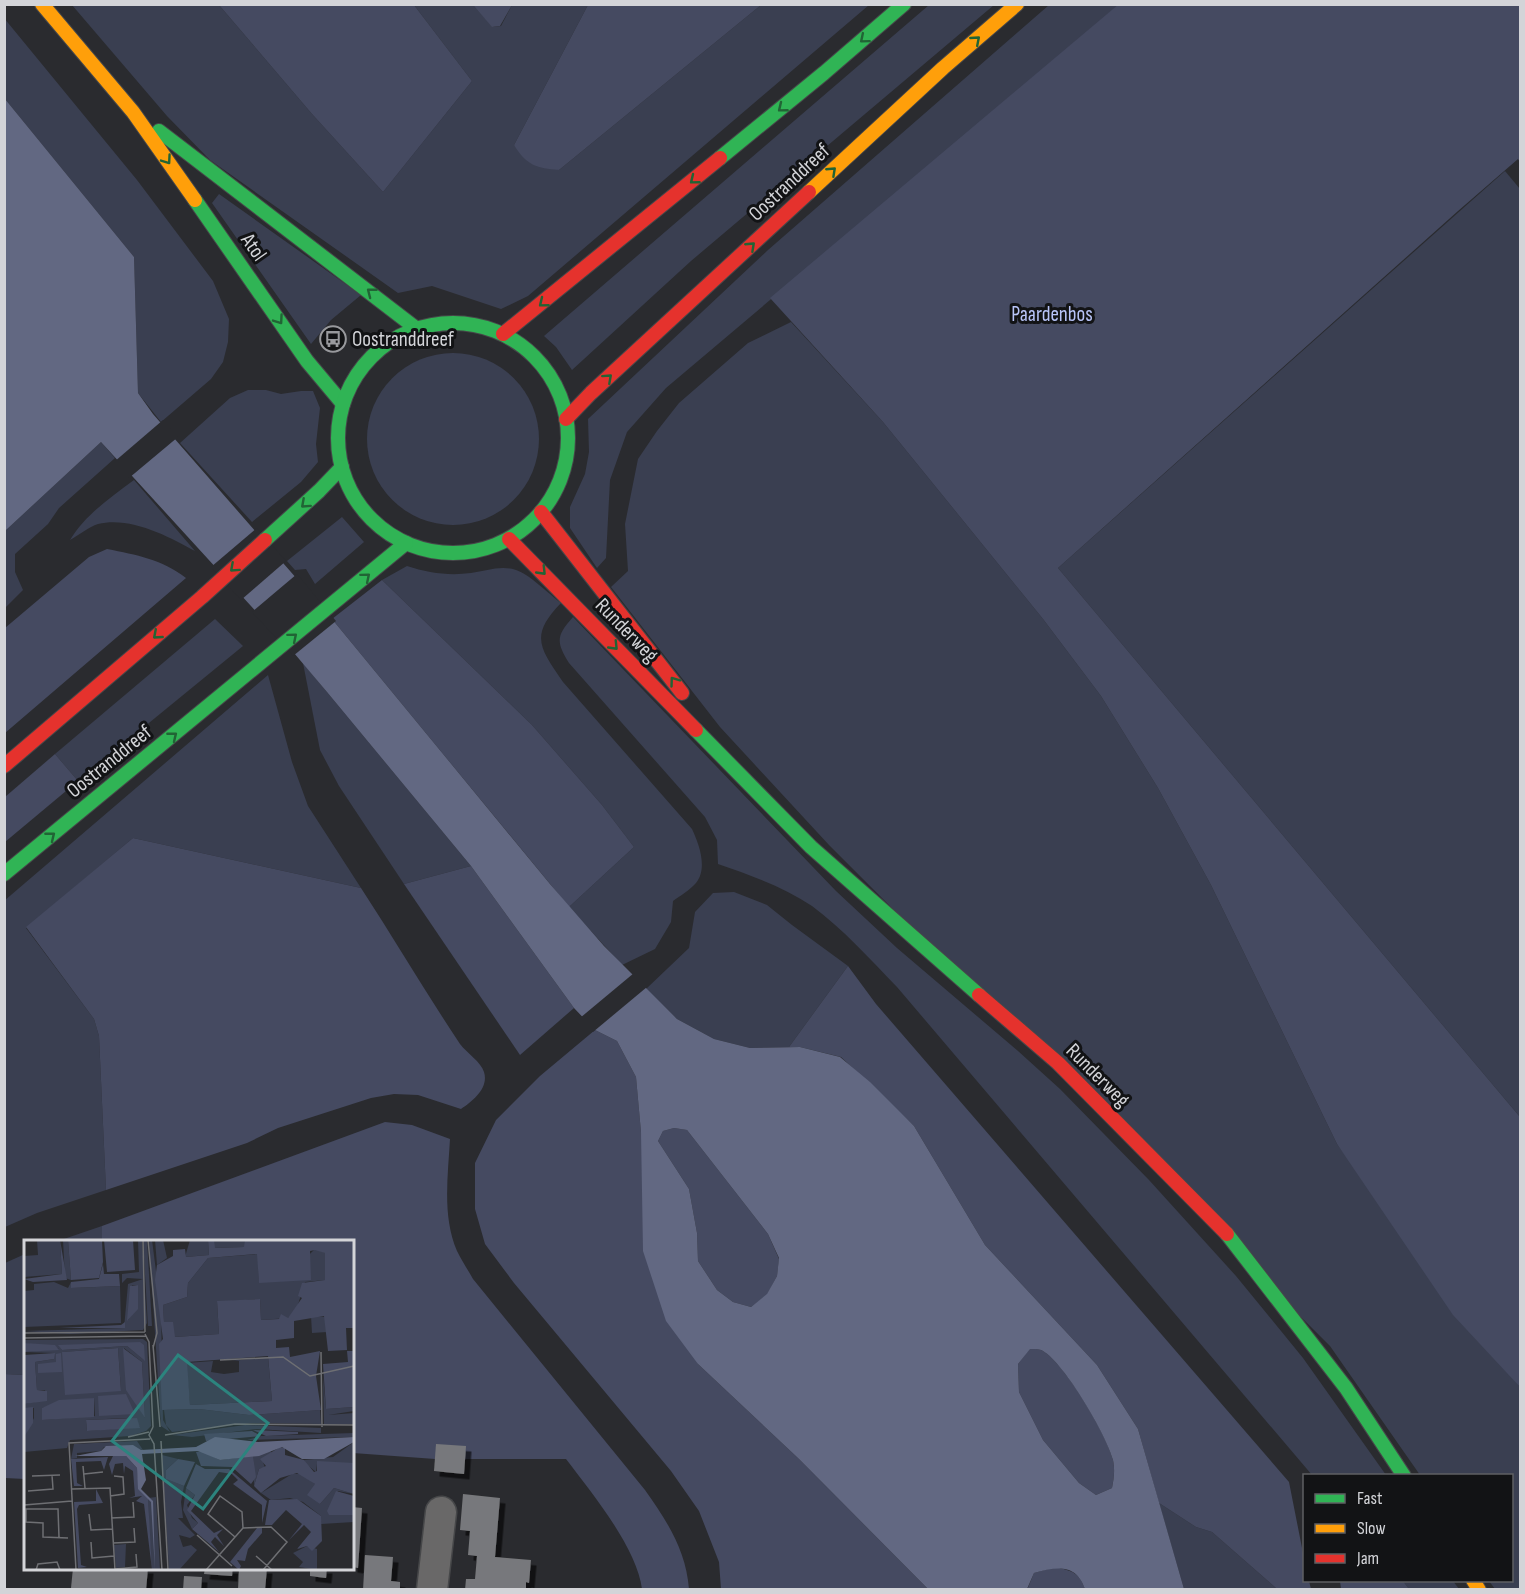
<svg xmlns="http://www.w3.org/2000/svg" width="1525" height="1594" font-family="'Sofia Sans Condensed',sans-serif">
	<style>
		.green { fill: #3a3f51 }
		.forest { fill: #454a61 }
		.water { fill: #626882; fill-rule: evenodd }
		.pier { fill: #2a2b2f }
		.building { fill: #77787b; filter: url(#shadow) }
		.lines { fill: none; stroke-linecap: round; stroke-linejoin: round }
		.street-casing { stroke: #464749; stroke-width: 33 }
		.fast-casing { stroke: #464749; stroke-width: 16 }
		.slow-casing { stroke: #464749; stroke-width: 16 }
		.jam-casing { stroke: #464749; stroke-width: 16 }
		.street { stroke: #696868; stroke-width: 30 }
		.fast { stroke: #30b455; stroke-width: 14 }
		.slow { stroke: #ff9f0a; stroke-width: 14 }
		.jam { stroke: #e5322d; stroke-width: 14 }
		.oneway { stroke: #216435 }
		.labels { text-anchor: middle; stroke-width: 6; stroke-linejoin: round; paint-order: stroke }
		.street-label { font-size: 21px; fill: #d3d4d8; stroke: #121315 }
		.park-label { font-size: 21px; fill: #b8c4f8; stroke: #121315 }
		.poi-label { font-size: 21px; fill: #d3d4d8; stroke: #121315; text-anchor: start }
		.inset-road { fill: none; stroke: #6e6f73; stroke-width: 1.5 }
		.view { fill: #2c847e; fill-opacity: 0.15; stroke: #2c847e; stroke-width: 3 }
		.inset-edge { fill: none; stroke: #d3d4d8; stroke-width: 3 }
	</style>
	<defs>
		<filter id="shadow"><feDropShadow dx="5.5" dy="5.5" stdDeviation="0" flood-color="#0009"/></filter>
	</defs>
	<rect width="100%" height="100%" fill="#2a2b2f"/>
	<g class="green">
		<polygon points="72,5 219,5 312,114 383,192 472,81 414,5 473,5 493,27 501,26 512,5 588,5 514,145 559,170 761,5 869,5 528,296 501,309 432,286 398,293 210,160 167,116"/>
		<polygon points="929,5 994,5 691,261 572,370 556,347 544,336"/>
		<polygon points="1049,5 1119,5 666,388 627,432 610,480 606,558 597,568 570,528 570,507 585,474 589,452 588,419 768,250"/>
		<polygon points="4,18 137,180 213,281 229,319 228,342 223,362 211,379 161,422 138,393 134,257 5,99"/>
		<polygon points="1505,171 1520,189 1520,1117 1058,568"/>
		<polygon points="219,194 361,295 331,320 311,344 212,203"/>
		<polygon points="791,322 883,422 1043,619 1101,696 1158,788 1211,885 1337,1144 1502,1365 1520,1387 1520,1589 1495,1589 1489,1581 1512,1580 1512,1476 1420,1475 1330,1346 829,845 720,727 611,587 628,571 625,524 638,459 657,431 679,403 748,343"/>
		<circle cx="453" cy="439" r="86"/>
		<polygon points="248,390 266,390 281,394 301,391 313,391 320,408 316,444 318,462 301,482 252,522 180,443 230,398"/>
		<polygon points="101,442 115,458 59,508 48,524 15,554 15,572 23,590 5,608 5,531"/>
		<path d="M134,480L195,551C168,536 130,516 98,524C89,527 79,535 70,540C86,514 110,498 134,480Z"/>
		<polygon points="342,517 364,542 315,584 306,569 295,570 287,561"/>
		<path d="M407,566C428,573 449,576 471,573C487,571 500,565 516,570C529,574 549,594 561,603C529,636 540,648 563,682L692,829C699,844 708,868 696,883C690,890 680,896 673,901L671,922L655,949L622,965L569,907L634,847L602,805L532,725L382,580Z"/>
		<path d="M573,617L836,891L897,948L1018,1051L1060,1089L1149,1180L1236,1276L1303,1358L1386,1475H1312L897,987C870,959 843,929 812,906C784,887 750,875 718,864L717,840L705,817L569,663C556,642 556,636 573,617Z"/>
		<polygon points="215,619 243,646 78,781 55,754"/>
		<polygon points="303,663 471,866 404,884 339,786 320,750"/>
		<polygon points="268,675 292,762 308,806 361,888 133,838 26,928 94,1019 99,1036 106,1190 37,1213 5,1227 4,901"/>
		<polygon points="734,892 767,905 792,925 848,966 789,1047 750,1048 714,1039 677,1019 646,989 689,948 695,912 713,893"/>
		<polygon points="102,1226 102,1241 58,1241"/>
		<polygon points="25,1254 25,1375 5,1374 5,1263"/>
		<polygon points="1159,1503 1196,1527 1212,1532 1277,1589 1184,1589"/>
		<polygon points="1403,1581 1453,1581 1459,1589 1409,1589"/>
	</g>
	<g class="forest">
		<polygon points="1119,4 1520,5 1520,162 1518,159 1458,211 1058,568 1520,1117 1520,1387 1453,1315 1337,1144 1211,885 1158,788 1101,696 1043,619 883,422 770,298"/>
		<polygon points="219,5 414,5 472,81 383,192 312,114"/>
		<polygon points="473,5 512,5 500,26 492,27"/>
		<path d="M588,5V4L761,5L559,170C537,168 527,166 514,145Z"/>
		<path d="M107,549C137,555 161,559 186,578L5,733V628L89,557Z"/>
		<polygon points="382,580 532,725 602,805 634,847 569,907 332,619"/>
		<polygon points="55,754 78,781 5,842 5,797"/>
		<path d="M133,838L361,888C395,940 426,993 460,1044C467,1053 481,1062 484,1072C489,1088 473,1101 461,1109L418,1095L394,1094L371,1098L278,1128L247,1143L106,1190L99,1036L94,1019L26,927Z"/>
		<polygon points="471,866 574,1008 520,1055 404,884"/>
		<polygon points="848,966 876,1004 1289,1482 1304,1558 1304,1580 1309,1581 1311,1589 1277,1589 1212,1532 1196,1527 1159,1503 1138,1429 1097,1365 985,1245 914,1126 841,1057 800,1047 789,1047"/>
		<polygon points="595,1030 617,1041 636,1077 641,1132 698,1364 799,1459 928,1589 721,1589 719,1562 699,1511 671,1471 514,1283 485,1244 475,1209 475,1163 496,1120 540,1076"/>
		<path d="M385,1122L412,1125L450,1139C448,1176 442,1216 457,1251C462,1261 468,1270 473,1279L645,1490C667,1521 686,1550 689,1589H642C637,1548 592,1493 566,1459H435L353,1453L352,1242H102V1226Z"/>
		<polygon points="674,1128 687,1130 768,1234 779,1259 777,1276 767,1295 751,1307 733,1302 717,1290 698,1261 697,1233 689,1189 658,1141 663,1131"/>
		<path d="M1030,1348C1034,1349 1040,1349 1043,1351C1065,1364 1107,1435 1113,1460C1115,1470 1114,1478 1112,1488L1096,1495L1079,1483L1043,1440L1019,1392L1018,1364Z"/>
		<polygon points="4,1374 25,1375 25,1479 5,1478"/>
		<path d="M1055,1567C1072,1571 1079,1572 1085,1589L1027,1590L1034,1573Z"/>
		<polygon points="1340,1581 1403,1581 1409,1589 1341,1589"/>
	</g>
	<path class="water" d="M5,99L134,257L138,393L153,414L332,619L550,884L604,946L677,1019L714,1039L750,1048L800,1047L840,1057L870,1082L914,1126L985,1245L1097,1365L1138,1429L1184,1589H1085C1076,1563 1056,1567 1034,1573L1027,1589H928L799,1459L698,1364L666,1321L643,1251L641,1132L636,1077L617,1041L595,1030L574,1008L471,866L327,692L294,653L101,442L5,531ZM674,1128L687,1130L768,1234L779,1258L777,1276L767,1294L751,1307L733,1302L717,1290L698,1261L697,1233L689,1189L658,1141L663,1131ZM1030,1349C1034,1349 1040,1349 1043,1351C1065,1364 1107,1436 1113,1460C1115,1470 1114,1478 1112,1488L1096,1495L1079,1483L1043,1440L1019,1392L1018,1364Z"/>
	<g class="pier">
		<polygon points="163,420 178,437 129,478 114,462"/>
		<polygon points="257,528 286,561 241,600 211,567"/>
		<polygon points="297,574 336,621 293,656 252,612"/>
		<polygon points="634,973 647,987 593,1032 580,1018"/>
	</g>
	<g class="building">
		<polygon points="436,1444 466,1446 464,1474 434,1471"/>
		<polygon points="463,1494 500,1498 495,1557 531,1560 529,1583 526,1582 526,1590 465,1590 466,1579 475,1579 477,1556 468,1555 470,1531 460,1530"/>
		<polygon points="352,1507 362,1508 358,1568 352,1567"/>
		<polygon points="365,1555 393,1557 391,1581 400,1582 400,1590 363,1590"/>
		<polygon points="73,1568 148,1568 146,1590 71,1588"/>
		<polygon points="205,1568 233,1568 232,1576 204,1574"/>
		<polygon points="239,1568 267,1568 265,1590 238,1590"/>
		<polygon points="310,1568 327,1568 326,1578 310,1576"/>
		<polygon points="184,1576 202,1577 201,1590 183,1590"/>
	</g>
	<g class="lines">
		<g class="street-casing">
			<polyline id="street" points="432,1590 441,1512"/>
		</g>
		<g class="fast-casing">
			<g id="fast">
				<polyline points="159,131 417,329"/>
				<polyline points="720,158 824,73 904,4"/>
				<polyline points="195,200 307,361 343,404"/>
				<circle cx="453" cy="438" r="115"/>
				<polyline points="265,540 319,491 342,467"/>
				<polyline points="696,730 811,847 979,995"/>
				<polyline points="4,874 406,543"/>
				<polyline points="1227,1234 1346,1388 1404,1476"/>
			</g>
		</g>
		<g class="slow-casing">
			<g id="slow">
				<polyline points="42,4 133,112 195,200"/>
				<polyline points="809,192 943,68 1017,4"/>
				<polyline points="1473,1580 1479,1590"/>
			</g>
		</g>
		<g class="jam-casing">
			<g id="jam">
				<polyline points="503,334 720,158"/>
				<polyline points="566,419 591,393 809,192"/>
				<polyline points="541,512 682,693"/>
				<polyline points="509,539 696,730"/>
				<polyline points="4,766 202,597 265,540"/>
				<polyline points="979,995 1058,1063 1227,1234"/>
			</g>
		</g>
		<use href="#street" class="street"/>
		<use href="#fast" class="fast"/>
		<use href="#slow" class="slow"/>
		<use href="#jam" class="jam"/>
	</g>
	<defs><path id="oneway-chevron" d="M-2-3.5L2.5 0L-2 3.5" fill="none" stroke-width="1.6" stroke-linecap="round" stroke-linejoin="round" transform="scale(1.5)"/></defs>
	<g class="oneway">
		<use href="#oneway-chevron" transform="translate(864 39) rotate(140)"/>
		<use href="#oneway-chevron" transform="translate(976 40) rotate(-41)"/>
		<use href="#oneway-chevron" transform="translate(782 108) rotate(141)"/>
		<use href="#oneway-chevron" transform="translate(167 160) rotate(55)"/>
		<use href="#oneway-chevron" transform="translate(832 171) rotate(-43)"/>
		<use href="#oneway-chevron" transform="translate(694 180) rotate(141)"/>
		<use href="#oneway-chevron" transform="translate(751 246) rotate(-43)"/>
		<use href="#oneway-chevron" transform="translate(371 292) rotate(-142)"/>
		<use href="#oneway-chevron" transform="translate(543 303) rotate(141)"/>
		<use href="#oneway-chevron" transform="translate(279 320) rotate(55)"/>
		<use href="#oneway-chevron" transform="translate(608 378) rotate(-42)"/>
		<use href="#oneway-chevron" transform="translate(305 504) rotate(138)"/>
		<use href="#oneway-chevron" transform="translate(234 568) rotate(138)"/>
		<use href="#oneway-chevron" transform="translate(542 571) rotate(46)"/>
		<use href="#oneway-chevron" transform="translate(366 577) rotate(-40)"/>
		<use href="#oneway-chevron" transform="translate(157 635) rotate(139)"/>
		<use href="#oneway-chevron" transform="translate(293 637) rotate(-40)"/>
		<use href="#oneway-chevron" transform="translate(614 646) rotate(46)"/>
		<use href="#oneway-chevron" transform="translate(674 681) rotate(-126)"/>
		<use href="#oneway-chevron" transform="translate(173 736) rotate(-39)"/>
		<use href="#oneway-chevron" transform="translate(51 836) rotate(-39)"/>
	</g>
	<defs>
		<g id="bus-ring" transform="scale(1.35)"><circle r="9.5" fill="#121315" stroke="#98999d" stroke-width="1.5"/><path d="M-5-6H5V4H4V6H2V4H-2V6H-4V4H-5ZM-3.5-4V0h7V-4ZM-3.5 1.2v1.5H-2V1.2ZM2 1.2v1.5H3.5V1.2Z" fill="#98999d"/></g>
	</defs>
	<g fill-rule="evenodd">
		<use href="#bus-ring" x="333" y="339"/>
	</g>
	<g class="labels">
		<g class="street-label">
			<text transform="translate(789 182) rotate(-43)" y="7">Oostranddreef</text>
			<text transform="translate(254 247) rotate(55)" y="7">Atol</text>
			<text transform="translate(627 630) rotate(46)" y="7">Runderweg</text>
			<text transform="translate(109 761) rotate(-39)" y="7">Oostranddreef</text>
			<text transform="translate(1098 1075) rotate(45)" y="7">Runderweg</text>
		</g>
		<g class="park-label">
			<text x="1052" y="321">Paardenbos</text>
		</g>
		<g class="poi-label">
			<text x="352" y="346">Oostranddreef</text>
		</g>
	</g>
	<g transform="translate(24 1240)">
		<rect width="330" height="330" fill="#2a2b2f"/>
		<path d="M13,0H36L38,34L0,37V16L14,15ZM39,0H44L47,40L41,38ZM114,0H118L123,83L119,90L46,94L0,91L100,88L104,44L119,39L103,38L98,43V34L115,32ZM108,45H114V66L104,80ZM119,0H123L128,86H124ZM125,0H128L137,70L139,180L146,192L137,186ZM131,0H139L143,18L133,25ZM166,0H184L185,15L161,17ZM190,0H221V7L190,8ZM291,9L302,13L301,40L281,42L272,71L264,78L237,80L236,59L193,62L195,94L150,97L140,83L139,65L163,57L164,43L184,18L234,14L235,42L258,41ZM30,42L44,48L47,42V48L96,46L97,83L0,87V51L10,50V44ZM287,76L302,77L303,92L288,93ZM119,99L123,102L127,186L122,191L106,196L46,200L43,208L0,212V197L10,178V168H0V164L23,160L21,150H13L11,122L30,119V113L0,112L35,109L0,103V100ZM35,105H120V120L103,106L38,110ZM94,108L97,151L39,112L93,108ZM100,108L118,122L121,178L106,153ZM70,158L71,176L18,180V168ZM102,178L116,187L63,191L62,180ZM244,117L248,161L166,165L162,123L189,121L187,132L200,134L215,132V121H208ZM299,136L302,169L330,167V171L304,175L330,173V184H300ZM175,169L225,175L296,170L297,184L228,183L148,192L142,185L140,170ZM221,185L297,188V193L233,189L168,197L148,195ZM330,193V197L223,200L237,196ZM113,201L119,210L80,207L77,211L53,213V218L47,219L50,204ZM330,202V223L293,224L292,232L282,224L280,220L309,217ZM246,211L249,214L239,222L241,228L235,229L230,246L229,216ZM138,215L154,219L142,230L143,239L160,246L157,262L159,278H154L171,295L166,298L155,295L159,307L167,305L173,310L155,330H145ZM268,234H278L291,244L296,264L310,248L330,254L314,251L305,275H330V282L297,284V276L279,262L266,258L247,260L237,253ZM162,248L171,255L163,265L168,278L174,283L168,289L159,270ZM132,257L136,330H128L125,290L124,258ZM102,304L101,327L92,328L90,305ZM283,306L293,309V330L275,327L279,322L269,313Z" fill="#3a3f51" fill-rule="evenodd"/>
		<path d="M36,0L43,40L9,42L0,39L38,34ZM44,0H78L79,22L75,38L47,40ZM80,0H109L111,30L83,32ZM184,0H190L191,8L220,7L221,0H330V88H322L323,110L304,111L300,76L270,81V98L252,100V108L265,107L266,117L296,111L292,136L297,170L225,175L175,169L138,170L135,104L139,99L131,40L133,25L149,16V10L161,9L162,17L185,15ZM291,10L301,13V40L278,43L274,56L278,58L264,78L257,74L255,79L237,80L236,59L193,61L195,94L151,97L149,82H140L139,65L163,57L164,43L184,18L233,14L235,43L287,40L286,11ZM244,116L248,161L166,165L163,122ZM79,24L80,34H95L96,46L47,48V42L75,39ZM114,45V69L103,81L106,46ZM101,82V88H35L97,85ZM116,102L120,105L121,121L103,106L38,110L34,105ZM0,103L31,105L35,110L0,112ZM94,108L97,151L41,155L38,112ZM99,108L118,122L121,178L102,150ZM323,111H330V167L302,169L299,124L324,122ZM31,113L30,119L11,122L13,150L23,151V161L0,164V115ZM37,113L38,132L14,133V124L32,122V114ZM102,154L111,174L75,176L74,156ZM70,158V177L18,180V168L35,160ZM9,167V183L0,197V168ZM113,178L116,188L63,191L62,180ZM229,190L274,192V194L242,196ZM228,191L237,196L182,201L180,194ZM256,207L261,208V215L280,220L290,232L293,231V221L330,223V254L310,248L296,264L283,255L291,244L273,233L256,238L237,253L230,246L235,229L242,226L236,219ZM177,211L196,220L229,216L232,237L227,244L208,227L177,226L172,212ZM89,216H102L113,228L115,249L124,258L128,330L120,264L112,261L118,256L105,258L111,256L109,231L101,226L100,234L99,223L91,224L88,235L85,224ZM84,217L80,230L77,221L52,222L53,243L59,246H50L47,219ZM154,219L171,222L160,246L142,239V230ZM172,224L181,229H205L243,261L238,283V265L209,244L214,240L208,234L195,232L167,271L190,293L199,289L193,295L200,306L191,297L187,302L195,312L168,289L174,283L163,270L171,255L162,248ZM72,249L79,263L55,265L53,269L57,325L63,327L54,328L50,262L72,261ZM312,251L330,256V275H305L303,271ZM273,259L297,276L298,301L288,311L283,306L273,309L287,292L280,285L265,300L278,284L262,270L248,285H241L245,260ZM233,288H238V293L224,309L221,321L213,320L217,326L215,330L206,322Z" fill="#454a61" fill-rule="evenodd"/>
		<path d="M191,197L234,202L330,197V202L300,219H278L258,207L235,216L196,220L174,211L118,214L122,240L117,249L129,261L131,330L127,262L114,249L113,228L102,216H51L77,211L82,206L109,205L117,210L172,207Z" fill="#626882"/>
		<path class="inset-road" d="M119,0L121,92M124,0L133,93L129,108M0,93L121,92M121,94L125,102L129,187M0,98L122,96M129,105L136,187M297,112L298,187M196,120L259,117L286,136L330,126M129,187L125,195L130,204L138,330M141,195L211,184L330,185M104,197L125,192M137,201L144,330M59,226L61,248M60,234L79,232M8,236L36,235M48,249L86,248L91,330M4,251L29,249L28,235M86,256L100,254L99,237L90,236M0,265L48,261M65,274L67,290L88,289M87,278L110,277L109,262M173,295L208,326M35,297L34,269H2V282L19,283V297L44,298M211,297L184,274L196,256L218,272L219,288M67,302L68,318L90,316M89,303L111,302L110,288M232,316L248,330M91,329L113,327L112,314M12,330L14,324L33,322L36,330M52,330L45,203L126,199M182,330L219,288L247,287L263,302L239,330"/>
		<path class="view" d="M154,115L244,183L179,269L88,201Z"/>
		<rect width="330" height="330" class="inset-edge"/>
	</g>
	<rect width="1525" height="1594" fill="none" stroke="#d3d4d8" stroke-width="12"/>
	<rect x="1303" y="1474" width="210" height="108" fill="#121315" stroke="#5f6063" stroke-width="1.5"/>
	<rect x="1315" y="1494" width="30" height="9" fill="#30b455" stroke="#5f6063" stroke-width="1.5"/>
	<text x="1357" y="1504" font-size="18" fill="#d3d4d8">Fast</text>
	<rect x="1315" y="1524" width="30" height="9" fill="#ff9f0a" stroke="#5f6063" stroke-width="1.5"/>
	<text x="1357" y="1534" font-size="18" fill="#d3d4d8">Slow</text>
	<rect x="1315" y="1554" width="30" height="9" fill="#e5322d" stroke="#5f6063" stroke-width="1.5"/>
	<text x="1357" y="1564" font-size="18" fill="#d3d4d8">Jam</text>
</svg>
